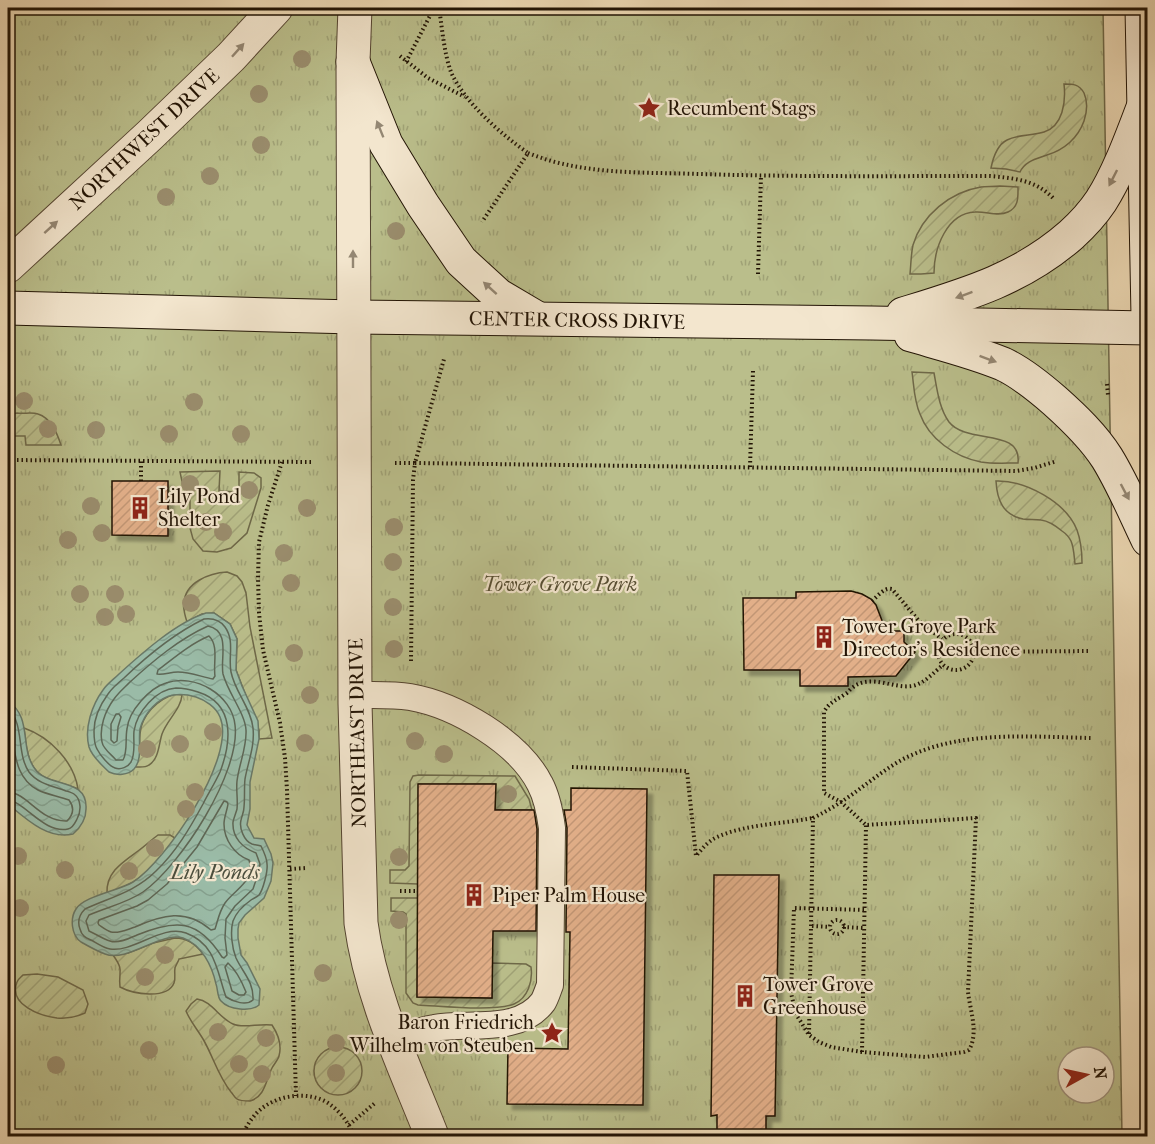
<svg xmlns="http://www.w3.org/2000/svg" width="1155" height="1144" font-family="'IM FELL French Canon',serif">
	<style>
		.park { fill: url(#park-tufts); stroke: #6e6848; stroke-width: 1.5; fill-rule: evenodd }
		.garden { fill: url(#garden-furrows); stroke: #6e6848; stroke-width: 1.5 }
		.water { fill: url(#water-waves); stroke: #6a7866; stroke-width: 1.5 }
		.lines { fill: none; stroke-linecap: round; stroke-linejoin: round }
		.shore { stroke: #5e6756; stroke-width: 1.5 }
		.building { fill: url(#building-hatch); stroke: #211304; stroke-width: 1.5; filter: url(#shadow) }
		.lane-casing { stroke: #544430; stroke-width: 28 }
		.street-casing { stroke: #544430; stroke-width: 35 }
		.secondary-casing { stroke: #211304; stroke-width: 35 }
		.path { stroke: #211304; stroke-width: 4; stroke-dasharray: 1.5 3; stroke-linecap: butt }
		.lane { stroke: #f3e6ce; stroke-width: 26 }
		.street { stroke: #f3e6ce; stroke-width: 33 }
		.secondary { stroke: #f3e6ce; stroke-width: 33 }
		.tree { fill: #9a8d6d }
		.oneway { fill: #948773 }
		.labels { text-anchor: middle; stroke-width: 4.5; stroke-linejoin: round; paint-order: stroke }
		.poi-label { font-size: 20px; fill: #211304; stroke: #f3e6ce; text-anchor: start }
		.street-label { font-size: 20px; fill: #211304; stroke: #f3e6ce }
		.park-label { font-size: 20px; font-style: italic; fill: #574f33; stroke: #f3e6ce }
		.water-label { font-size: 21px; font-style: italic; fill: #4b4e3d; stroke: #f3e6ce }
	</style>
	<defs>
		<pattern id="park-tufts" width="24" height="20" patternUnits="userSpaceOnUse" patternTransform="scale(1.5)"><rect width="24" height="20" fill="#babe8b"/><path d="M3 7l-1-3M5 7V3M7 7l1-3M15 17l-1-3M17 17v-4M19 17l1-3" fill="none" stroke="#a0a276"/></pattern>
		<pattern id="garden-furrows" width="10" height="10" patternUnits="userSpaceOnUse" patternTransform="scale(1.5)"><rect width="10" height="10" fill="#babe8b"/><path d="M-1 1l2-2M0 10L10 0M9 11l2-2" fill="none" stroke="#a0a276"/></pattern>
		<pattern id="water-waves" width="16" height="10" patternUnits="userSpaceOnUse" patternTransform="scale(1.5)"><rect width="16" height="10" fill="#9abba7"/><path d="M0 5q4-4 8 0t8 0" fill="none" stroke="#84a08e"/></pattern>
		<pattern id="building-hatch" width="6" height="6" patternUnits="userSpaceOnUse" patternTransform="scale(1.5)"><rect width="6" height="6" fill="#e2af89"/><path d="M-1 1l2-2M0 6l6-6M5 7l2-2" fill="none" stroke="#c29675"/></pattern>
		<filter id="shadow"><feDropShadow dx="5.5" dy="5.5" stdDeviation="1.5" flood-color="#0004"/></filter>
	</defs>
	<rect width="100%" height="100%" fill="#ecd8b3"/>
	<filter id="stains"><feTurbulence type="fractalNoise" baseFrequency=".00333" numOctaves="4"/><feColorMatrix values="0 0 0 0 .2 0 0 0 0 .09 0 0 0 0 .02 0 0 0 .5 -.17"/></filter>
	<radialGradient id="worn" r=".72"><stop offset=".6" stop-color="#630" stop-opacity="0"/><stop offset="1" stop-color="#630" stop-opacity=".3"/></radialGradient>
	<path class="park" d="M8,8H1103L1122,1136H8ZM1068,1057H1104V1093H1068Z"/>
	<g class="garden">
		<path d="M1064,84C1073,84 1079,84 1084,93C1088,102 1087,112 1084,121C1078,138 1064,150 1047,155C1036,159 1025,161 1020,172L1006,169L991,168C993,158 997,145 1007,140C1018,134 1032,136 1044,132C1063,126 1066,102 1064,84Z"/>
		<path d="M1000,186L1018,187C1018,197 1019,207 1008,212C998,217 986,211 975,212C947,213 934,248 934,273L921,274H910C911,264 911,254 913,245C922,215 950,192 981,187C987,186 994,187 1000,186Z"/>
		<path d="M912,372L934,373C937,389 939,408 949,422C967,445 1022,427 1018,463C1006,463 993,464 981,462C955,457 929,439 920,414C914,401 914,386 912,372Z"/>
		<path d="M17,413C24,414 32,412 38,414C51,418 57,433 61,445H26L25,436H8V415Z"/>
		<polygon points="220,471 219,491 239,492 239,472 254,473 261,478 261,488 247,533 231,548 217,552 203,551 193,539 190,528 190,501 183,486 180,472"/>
		<path d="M996,481C1025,480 1066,502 1077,530C1081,541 1082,552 1082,563L1075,564C1074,556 1074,548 1071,541C1069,537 1065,533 1062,531C1056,526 1049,521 1041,520C1035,519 1029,520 1023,519C1003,515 997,500 996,481Z"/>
		<path d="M227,572L237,576L242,582L246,593L250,627L272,738L259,739V730L236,670L237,639L230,624L214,613L202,614L187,622C185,616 183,609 184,603C185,582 210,573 227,572Z"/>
		<path d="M175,694L182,695C181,709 167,720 162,734C159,743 159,759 149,765C145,768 140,767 135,767C141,757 139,745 140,734C141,715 158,699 175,694Z"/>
		<path d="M24,728C50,737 74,762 78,789C68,784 56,783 46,778C27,770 26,745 24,728Z"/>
		<polygon points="419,775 515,776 529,799 532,810 495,810 495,784 419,784 418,884 390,883 390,870 405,870 409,866 410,782 413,776"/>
		<path d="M158,835H170L175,838C163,856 146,877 126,886C120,889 113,891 107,893C106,872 123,862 138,851C145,846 151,840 158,835Z"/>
		<path d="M391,898H418L417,997L492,998V963L526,964L531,967C533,981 528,998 514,1004C495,1012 441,1006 418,1005L413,1003L406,993V914L403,912L391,911Z"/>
		<path d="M175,938C187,938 196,944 203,954L179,959C179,960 175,967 175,968C174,973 176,978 174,983C167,1000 133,994 120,987C118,970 125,972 113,955L128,953L153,943Z"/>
		<path d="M37,974L58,977L83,990L88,1004L85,1013C76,1017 67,1019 57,1018C41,1016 8,1005 17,982C18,979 21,977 23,975Z"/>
		<path d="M197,999C212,1001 219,1018 233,1024C243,1029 259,1023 272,1025C278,1034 282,1045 279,1056C278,1060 274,1064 272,1068C266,1080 265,1097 250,1101C247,1101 240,1101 237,1099C234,1097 233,1094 231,1092C218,1076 213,1056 203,1039C197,1029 190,1021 186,1011L191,1004Z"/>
		<circle cx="338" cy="1071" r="24"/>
	</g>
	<g class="water">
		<path d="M206,613H214L230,624L237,639L236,670L242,686L258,721L259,739L250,782V809L247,825L254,838L264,839L271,854L273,863L271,881L264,898L245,915L239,923L238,929V938L241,955L247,963L260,989L259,1005C251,1012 229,1010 221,1001C217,997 218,989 216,984C212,966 202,945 183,938C161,931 127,963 105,954C97,951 88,946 81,942C71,935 70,918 76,909C84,896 118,891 133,882C166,861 237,757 220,717C216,707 205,700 196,697C189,695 181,694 174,695C158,697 144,714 140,729C138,741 143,759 134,769C128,775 117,776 109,772C102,765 92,757 89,747C84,728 92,705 103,690C107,684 114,679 119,674C142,653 177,622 206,613Z"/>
		<path d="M8,701C33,718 19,748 35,769C48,788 88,777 86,809C86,819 81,827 73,834C48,840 26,819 8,804Z"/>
	</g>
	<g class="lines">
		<g class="shore">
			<path d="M204,619C212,618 220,620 225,627C235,641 228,657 231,672C235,692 251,708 253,728C255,746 248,762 245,779C244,788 245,797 244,807C244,812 242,815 241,820C239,828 244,841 252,844C255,845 258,845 261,846C264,852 267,858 267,864C268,871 263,890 259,895C257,897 254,898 251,900C244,905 236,913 233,921C230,932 232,948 236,958C243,973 254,982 253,1000C246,1006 234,1002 226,997C217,972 216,944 186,933C162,924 133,953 110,949C104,948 98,944 93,941C87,938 82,937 80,929C77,921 79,915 85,909C111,897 135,892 156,871C176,852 190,828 203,804C208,794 215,783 220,772C231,743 236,704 198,692C192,690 183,688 176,688C156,689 137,712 134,731C133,740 136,753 131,762C128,767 121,770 115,768C109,766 100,755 97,749C94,744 94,738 94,731C94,718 100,705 108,694C112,688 118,683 124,678C148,655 175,633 204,619Z"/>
			<path d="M208,626C231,631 220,658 223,674C228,693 245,713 246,730C247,747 239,764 237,781C236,790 238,799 237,809C236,813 234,817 233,822C232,838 243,848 256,853L260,864L257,877L253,889L235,906L226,919L225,938L227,955L224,958L222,957C198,919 176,919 137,935C130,938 118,944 110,941C103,939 96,934 89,931L86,921L89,915C107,907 127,903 143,892C181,865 241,772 235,725C232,695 195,673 166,683C156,686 148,693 141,701C134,709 128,718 127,729C125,739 128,751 123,760H116C112,755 103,749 102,742C99,728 105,711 114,699C118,693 124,688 130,682C153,661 179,639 208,626Z"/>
			<path d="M209,636C219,646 213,663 215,676L213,679C202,677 190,672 178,672C170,672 164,675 157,674L158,670C174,658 190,644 209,636Z"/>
			<path d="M8,708C25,725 16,753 29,772C38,784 53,786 66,791C67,791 73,793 74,794C82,800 81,812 77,819C75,823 73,828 68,829C44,834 25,802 8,800"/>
			<polygon points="116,714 119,714 121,717 118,727 117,741 114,743 111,740 111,724"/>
			<path d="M8,719C16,743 11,776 38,790C48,795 59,796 69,800C75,808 73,815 67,821C40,822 28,793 8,792"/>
			<path d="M224,801L227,802L228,804C227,811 224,817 224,824C224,840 235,855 249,860C256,881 235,889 225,903C219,912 218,920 215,929L211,930C186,908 162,915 135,927C128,929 119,934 111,932C107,931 102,927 99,925L98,923L99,920L137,906L148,900L167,884L197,847Z"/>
			<path d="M228,963C236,970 242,982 246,992L244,995H239L232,991L225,967Z"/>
		</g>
	</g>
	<g class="building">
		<polygon points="112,481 168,481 168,536 112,535"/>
		<polygon points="851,591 862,594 871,599 876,605 886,631 904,631 904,642 915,652 896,676 848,677 848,686 800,686 800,670 744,670 743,598 796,598 796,592"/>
		<polygon points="418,784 496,784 495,810 534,810 537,829 536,931 493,931 492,998 417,997"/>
		<polygon points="571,788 647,789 643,1105 507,1104 508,1048 568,1049 570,932 566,932 567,828 564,810 571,810"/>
		<polygon points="714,875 779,875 775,1116 766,1116 766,1137 717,1137 717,1115 711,1116"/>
	</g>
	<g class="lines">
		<g class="lane-casing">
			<path id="lane" d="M355,695C374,695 392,694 410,697C456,705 519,742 540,784C547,797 550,813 552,828L550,985C548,990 546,997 543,1002C519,1034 469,1022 434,1028C420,1030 408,1036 395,1042"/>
		</g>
		<g class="street-casing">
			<g id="street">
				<path d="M355,8L353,62L355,703L361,923C371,998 405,1067 432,1136"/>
				<polyline points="8,266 150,135 231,57 276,8"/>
			</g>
		</g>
		<g class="secondary-casing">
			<g id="secondary">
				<polyline points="1142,8 1148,316"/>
				<polyline points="353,62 386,144 423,205 461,261 498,295 537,318"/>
				<polyline points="8,308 354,317 872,323 1148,328"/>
				<path d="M903,314C965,295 1021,279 1071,235C1082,225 1093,213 1101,201C1119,173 1132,136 1144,105"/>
				<path d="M911,335C942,344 974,352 1003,364C1022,373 1039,387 1055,401C1074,418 1093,436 1107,458C1123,484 1135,513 1148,540"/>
			</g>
		</g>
		<g class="path">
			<path d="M439,8C442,27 444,53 451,72C464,102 502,135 528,153L482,222"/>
			<polyline points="400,56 428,78 465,97"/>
			<polyline points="406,62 434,8"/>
			<path d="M528,153C582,175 641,172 699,174C796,177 893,176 990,176C1013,178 1036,180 1053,198"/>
			<polyline points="758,274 761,176"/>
			<polyline points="1107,384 1108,395"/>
			<polyline points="8,460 313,462"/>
			<polyline points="282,462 268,505 259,542 258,578 259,613 263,650 280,723 285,758 287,790 296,1096"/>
			<polyline points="395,463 415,463 444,359"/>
			<polyline points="750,467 753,371"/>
			<polyline points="141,481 141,461"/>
			<path d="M872,601C878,596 884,587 892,589L919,621L942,639"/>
			<circle cx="956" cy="652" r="18"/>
			<polyline points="974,652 1089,651"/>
			<polyline points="411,661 413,480 415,463 1016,471 1034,468 1057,461"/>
			<path d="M572,767L687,771L696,856C702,849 708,841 717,837C746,824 782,824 813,818"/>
			<polyline points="290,869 306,868"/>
			<polyline points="400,891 417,891"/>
			<path d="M864,910L794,908L791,993L796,1014L809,1035L819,1042L831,1047L862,1052L925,1057L964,1052L969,1050C979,1033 970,1010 968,992L976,818L866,825L841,802L824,793V712C829,702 837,700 845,694C848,693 849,690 852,688C870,673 893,689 912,686C924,684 934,672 943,665"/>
			<circle cx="837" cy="927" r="7"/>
			<polyline points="812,926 830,927"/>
			<polyline points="843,927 864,928"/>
			<path d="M809,1034L813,818C823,813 832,808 841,802C861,789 878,774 898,762C955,729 1029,737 1092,738"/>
			<polyline points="862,1052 866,825"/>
			<path d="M8,1070C14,1092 13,1114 12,1136"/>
			<polyline points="349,1125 375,1103"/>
			<path d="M242,1136C245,1129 249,1122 254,1116C270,1096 306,1089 328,1103C340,1111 349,1123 354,1136"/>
		</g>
		<use href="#lane" class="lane"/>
		<use href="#street" class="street"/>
		<use href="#secondary" class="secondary"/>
	</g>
	<g class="tree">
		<circle cx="302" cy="59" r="9"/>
		<circle cx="259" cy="94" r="9"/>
		<circle cx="261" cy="145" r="9"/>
		<circle cx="210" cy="176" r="9"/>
		<circle cx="166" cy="197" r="9"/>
		<circle cx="396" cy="231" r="9"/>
		<circle cx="24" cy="401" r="9"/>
		<circle cx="194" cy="402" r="9"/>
		<circle cx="48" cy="429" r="9"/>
		<circle cx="96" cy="430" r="9"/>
		<circle cx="169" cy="434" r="9"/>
		<circle cx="241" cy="434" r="9"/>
		<circle cx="190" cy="484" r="9"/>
		<circle cx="249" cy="490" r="9"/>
		<circle cx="91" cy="506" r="9"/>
		<circle cx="307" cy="508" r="9"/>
		<circle cx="206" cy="522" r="9"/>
		<circle cx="394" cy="527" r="9"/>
		<circle cx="223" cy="532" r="9"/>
		<circle cx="102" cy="533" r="9"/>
		<circle cx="68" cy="540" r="9"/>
		<circle cx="284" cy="553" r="9"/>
		<circle cx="393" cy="562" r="9"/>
		<circle cx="291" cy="583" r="9"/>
		<circle cx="80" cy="594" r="9"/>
		<circle cx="115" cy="594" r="9"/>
		<circle cx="191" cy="603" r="9"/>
		<circle cx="393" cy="607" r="9"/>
		<circle cx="126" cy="614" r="9"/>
		<circle cx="105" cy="617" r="9"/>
		<circle cx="394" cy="649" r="9"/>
		<circle cx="294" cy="653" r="9"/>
		<circle cx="310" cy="695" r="9"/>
		<circle cx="213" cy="732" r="9"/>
		<circle cx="415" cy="741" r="9"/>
		<circle cx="305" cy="743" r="9"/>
		<circle cx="180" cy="744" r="9"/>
		<circle cx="147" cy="749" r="9"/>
		<circle cx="444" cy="754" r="9"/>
		<circle cx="195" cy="792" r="9"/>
		<circle cx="508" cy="794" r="9"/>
		<circle cx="186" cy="809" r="9"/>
		<circle cx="155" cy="848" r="9"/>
		<circle cx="18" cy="856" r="9"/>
		<circle cx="399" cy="857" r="9"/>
		<circle cx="65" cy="870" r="9"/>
		<circle cx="129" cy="871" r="9"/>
		<circle cx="20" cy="908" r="9"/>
		<circle cx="399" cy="920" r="9"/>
		<circle cx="165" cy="955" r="9"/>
		<circle cx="323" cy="973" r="9"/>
		<circle cx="145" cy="977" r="9"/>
		<circle cx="218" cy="1032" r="9"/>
		<circle cx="266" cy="1038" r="9"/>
		<circle cx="336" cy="1043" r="9"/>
		<circle cx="149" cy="1050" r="9"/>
		<circle cx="239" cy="1064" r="9"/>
		<circle cx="56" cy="1065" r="9"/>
		<circle cx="336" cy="1073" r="9"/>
		<circle cx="262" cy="1074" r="9"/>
	</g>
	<defs><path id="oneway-solid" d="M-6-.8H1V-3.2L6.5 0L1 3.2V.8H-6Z" transform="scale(1.5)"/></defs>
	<g class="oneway">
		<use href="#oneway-solid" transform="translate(238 50) rotate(-48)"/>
		<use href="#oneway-solid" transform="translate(380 129) rotate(-112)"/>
		<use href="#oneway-solid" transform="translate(1113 178) rotate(117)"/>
		<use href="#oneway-solid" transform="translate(51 227) rotate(-42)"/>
		<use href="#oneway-solid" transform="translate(353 259) rotate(-90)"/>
		<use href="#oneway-solid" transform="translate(490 288) rotate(-138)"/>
		<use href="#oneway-solid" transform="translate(964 295) rotate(160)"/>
		<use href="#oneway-solid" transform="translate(988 359) rotate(20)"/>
		<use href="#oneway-solid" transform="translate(1125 492) rotate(62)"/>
	</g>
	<defs>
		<g id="sight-bare" transform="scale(1.8)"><path d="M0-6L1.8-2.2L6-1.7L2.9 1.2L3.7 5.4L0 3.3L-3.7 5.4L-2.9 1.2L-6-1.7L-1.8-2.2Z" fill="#8f2418" stroke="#f3e6ce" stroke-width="2.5" paint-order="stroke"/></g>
		<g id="building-bare" transform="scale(1.8)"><path d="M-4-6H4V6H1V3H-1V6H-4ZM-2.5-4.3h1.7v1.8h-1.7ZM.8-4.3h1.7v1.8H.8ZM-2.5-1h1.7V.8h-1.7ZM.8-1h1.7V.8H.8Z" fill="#8f2418" stroke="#f3e6ce" stroke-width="2.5" paint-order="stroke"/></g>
	</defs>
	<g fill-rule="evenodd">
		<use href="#sight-bare" x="649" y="108"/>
		<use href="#building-bare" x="140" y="508"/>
		<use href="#building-bare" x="824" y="637"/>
		<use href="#building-bare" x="474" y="895"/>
		<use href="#building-bare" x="745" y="996"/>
		<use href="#sight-bare" x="552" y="1033"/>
	</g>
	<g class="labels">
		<g class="poi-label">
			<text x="667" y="115">Recumbent Stags</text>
			<text x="158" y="503">Lily Pond<tspan x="158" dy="23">Shelter</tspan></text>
			<text x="842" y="633">Tower Grove Park<tspan x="842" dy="23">Director's Residence</tspan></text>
			<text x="492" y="902">Piper Palm House</text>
			<text x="763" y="991">Tower Grove<tspan x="763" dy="23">Greenhouse</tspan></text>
			<text x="534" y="1029" text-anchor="end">Baron Friedrich<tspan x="534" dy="23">Wilhelm von Steuben</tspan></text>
		</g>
		<g class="street-label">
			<text transform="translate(144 139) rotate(-43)" y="7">NORTHWEST DRIVE</text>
			<text transform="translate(577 320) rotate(1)" y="7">CENTER CROSS DRIVE</text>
			<text transform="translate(357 733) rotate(-91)" y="7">NORTHEAST DRIVE</text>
		</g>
		<g class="park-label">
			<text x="560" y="591">Tower Grove Park</text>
		</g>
		<g class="water-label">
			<text x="215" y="879">Lily Ponds</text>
		</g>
	</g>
	<rect width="1155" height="1144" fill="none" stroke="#ecd8b3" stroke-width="30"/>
	<rect x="9" y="9" width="1137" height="1126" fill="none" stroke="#211304" stroke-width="3"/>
	<rect x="15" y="15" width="1125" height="1114" fill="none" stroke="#211304" stroke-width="1.5"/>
	<g transform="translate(1086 1075) rotate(82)"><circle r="28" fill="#f3e6ce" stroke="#9f927d" stroke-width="1.5"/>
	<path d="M0-4.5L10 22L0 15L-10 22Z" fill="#8f2418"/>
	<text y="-9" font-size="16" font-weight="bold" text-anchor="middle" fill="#211304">N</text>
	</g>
	<rect width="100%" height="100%" filter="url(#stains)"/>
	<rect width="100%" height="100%" fill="url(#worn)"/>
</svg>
